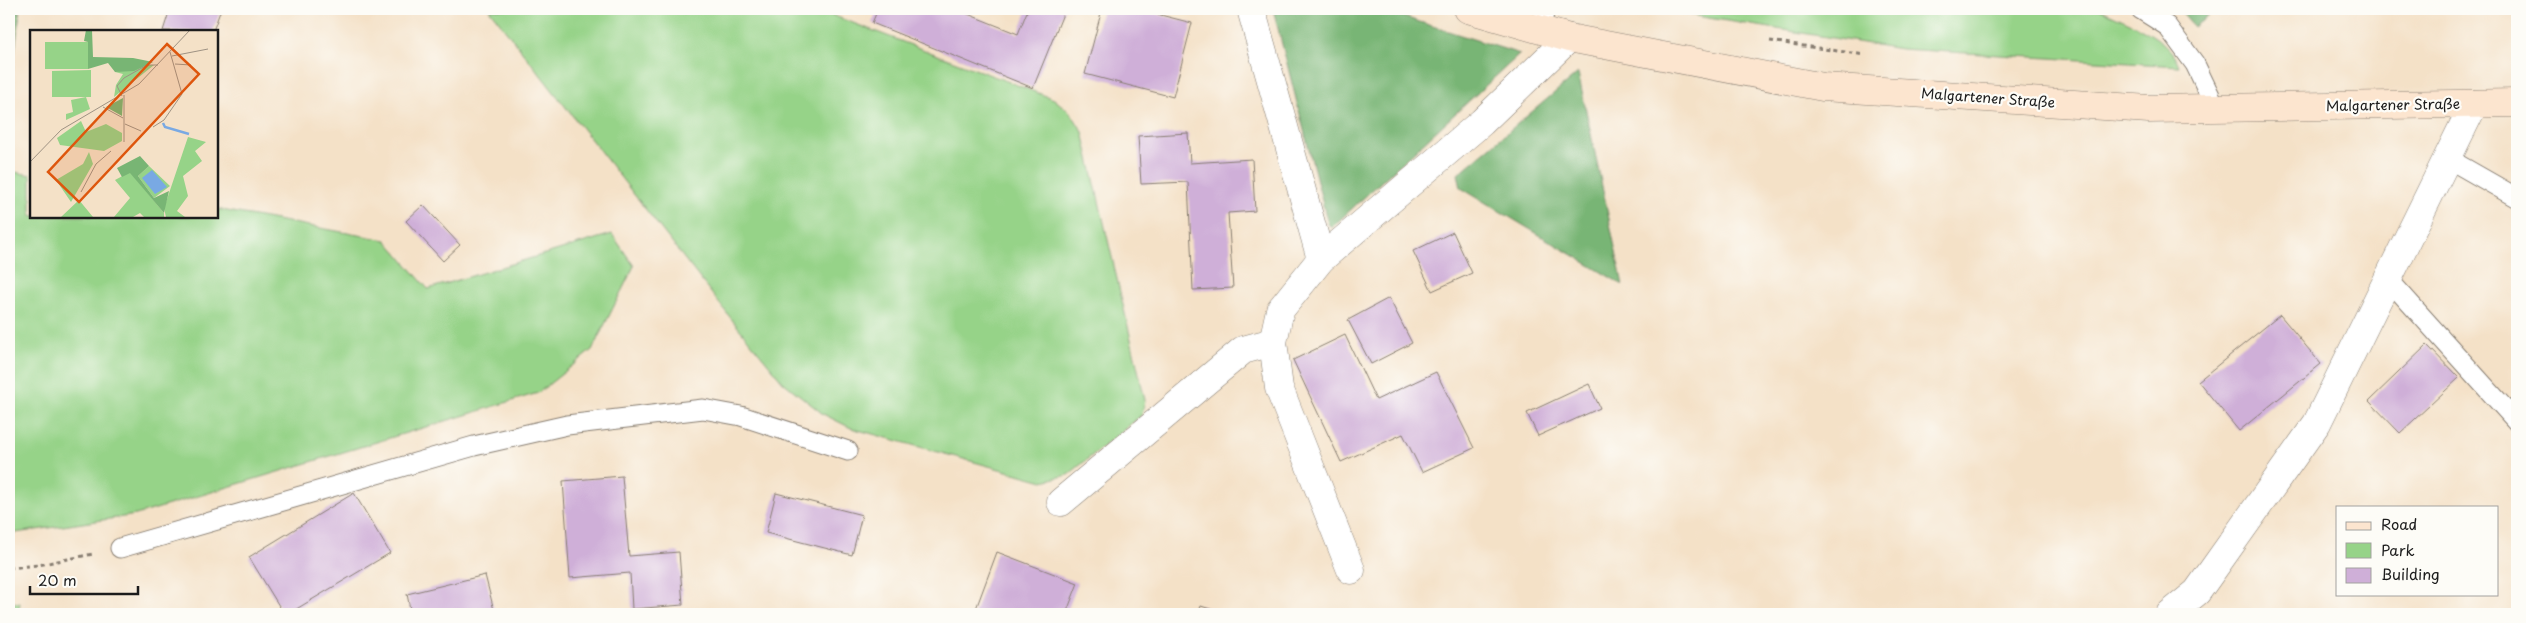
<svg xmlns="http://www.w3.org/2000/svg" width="2526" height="623" font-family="'Playpen Sans',sans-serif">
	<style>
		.green { fill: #96d388; stroke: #597852 }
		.forest { fill: #78b574; stroke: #4a6848 }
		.building { fill: #cfafd8 }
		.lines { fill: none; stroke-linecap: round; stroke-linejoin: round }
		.lane-casing { stroke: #887e72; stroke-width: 21 }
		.street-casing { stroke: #887e72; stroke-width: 29 }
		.secondary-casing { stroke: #887e72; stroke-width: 29 }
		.path { stroke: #887e72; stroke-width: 3; stroke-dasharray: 4 4; stroke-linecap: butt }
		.lane { stroke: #fff; stroke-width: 19 }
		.street { stroke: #fff; stroke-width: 28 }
		.secondary { stroke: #fce5cf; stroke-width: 28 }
		.labels { text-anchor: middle; stroke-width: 4.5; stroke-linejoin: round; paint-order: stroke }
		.street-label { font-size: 14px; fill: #1c1c1c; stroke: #fdfcf7 }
		.inset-river { fill: none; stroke: #79a9e3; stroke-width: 2.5 }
		.inset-road { fill: none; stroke: #9e9283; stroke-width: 1 }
		.view { fill: #de560d; fill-opacity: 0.15; stroke: #de560d; stroke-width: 2.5 }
		.inset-edge { fill: none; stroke: #1c1c1c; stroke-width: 2.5 }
	</style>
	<rect width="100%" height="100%" fill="#fdfcf7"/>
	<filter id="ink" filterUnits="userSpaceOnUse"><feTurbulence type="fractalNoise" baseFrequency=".02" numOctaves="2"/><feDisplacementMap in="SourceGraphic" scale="10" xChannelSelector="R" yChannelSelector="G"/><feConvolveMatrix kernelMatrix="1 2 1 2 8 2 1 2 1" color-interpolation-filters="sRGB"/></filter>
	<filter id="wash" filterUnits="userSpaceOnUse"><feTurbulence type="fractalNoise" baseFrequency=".0096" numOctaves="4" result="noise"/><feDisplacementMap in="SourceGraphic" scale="20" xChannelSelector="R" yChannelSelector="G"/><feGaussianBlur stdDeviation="1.12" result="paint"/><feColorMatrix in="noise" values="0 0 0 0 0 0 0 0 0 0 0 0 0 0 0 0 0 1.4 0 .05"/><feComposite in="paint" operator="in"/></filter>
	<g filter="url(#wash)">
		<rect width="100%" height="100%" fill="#f4e1c7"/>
		<g class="green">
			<polygon points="489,9 816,9 1054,99 1071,113 1083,132 1145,400 1142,415 1068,475 1043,481 851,428 823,414 783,382 733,321"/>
			<path d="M1667,9H2100C2125,22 2170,36 2179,66L1901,49L1696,16Z"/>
			<polygon points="9,171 31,175 31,216 216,216 216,209 386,240 428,289 612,234 634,266 592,350 538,393 136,515 9,534"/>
			<polygon points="9,602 20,603 18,614 9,614"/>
		</g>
		<g class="forest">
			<polygon points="9,9 20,11 9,98"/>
			<polygon points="1273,9 1379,9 1520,54 1332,227 1328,224"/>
			<polygon points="2178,9 2204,9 2208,16 2194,27"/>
			<polygon points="1578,73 1623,285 1461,188 1458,174"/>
		</g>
		<g id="blocks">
			<g class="building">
				<polygon points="170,9 221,9 213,31 163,31"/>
				<polygon points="878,9 955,9 1018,34 1028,9 1065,9 1033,88 872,23"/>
				<polygon points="1102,9 1137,9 1192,23 1173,97 1085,74"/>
				<polygon points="1188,133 1190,163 1252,159 1255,211 1228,213 1233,288 1193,290 1188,182 1141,184 1138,136"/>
				<polygon points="423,205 460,245 443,261 406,221"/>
				<polygon points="1453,232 1472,273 1432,291 1413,251"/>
				<polygon points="1389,298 1412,343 1371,364 1348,320"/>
				<polygon points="2280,315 2321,364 2239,431 2198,381"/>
				<polygon points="1345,335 1376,400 1436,372 1474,448 1422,472 1403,434 1341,462 1293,360"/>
				<polygon points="2427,345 2459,378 2400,433 2369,401"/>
				<polygon points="1589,384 1600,408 1538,436 1527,413"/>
				<polygon points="622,476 629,556 679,552 683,605 632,609 630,573 570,578 563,481"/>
				<polygon points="354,493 390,553 288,614 284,614 249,557"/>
				<polygon points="776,493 862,515 852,555 766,533"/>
				<polygon points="997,552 1078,583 1066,614 974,614"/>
				<polygon points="485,575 495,614 411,614 407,594"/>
				<polygon points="1201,606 1226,614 1198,614"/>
				<polygon points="243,609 244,614 220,614 220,613"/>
			</g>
		</g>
	</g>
	<g filter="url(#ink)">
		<use href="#blocks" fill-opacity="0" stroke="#887e72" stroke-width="1"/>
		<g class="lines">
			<g class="lane-casing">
				<g id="lane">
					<polyline points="2140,9 2167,26 2195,64 2216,108"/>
					<polyline points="1540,31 1545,9"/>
					<polyline points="2447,158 2517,198"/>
					<polyline points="2388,279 2517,422"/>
					<polyline points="120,548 474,446 567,425 703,409 741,416 848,451"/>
				</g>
			</g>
			<g class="street-casing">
				<g id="street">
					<polyline points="1251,9 1321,259"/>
					<polyline points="1273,342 1279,388 1351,570"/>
					<polyline points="1061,502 1243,350 1273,342 1280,310 1321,259 1482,122 1569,38"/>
					<polyline points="2170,614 2197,592 2317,423 2474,104"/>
				</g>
			</g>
			<g class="secondary-casing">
				<polyline id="secondary" points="1468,9 1569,38 1823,87 2149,109 2517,103"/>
			</g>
			<g class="path">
				<polyline points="1770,41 1865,55"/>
				<polyline points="9,568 38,565 93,554"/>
			</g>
			<use href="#lane" class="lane"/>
			<use href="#street" class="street"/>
			<use href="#secondary" class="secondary"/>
		</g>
	</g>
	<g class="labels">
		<g class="street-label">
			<text transform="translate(1988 98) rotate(4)" y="5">Malgartener Straße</text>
			<text transform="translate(2393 105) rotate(-1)" y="5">Malgartener Straße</text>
		</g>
	</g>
	<g transform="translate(30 30)">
		<rect width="188" height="188" fill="#f4e1c7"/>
		<path d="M15,12H58V39H15ZM116,35H124L84,67L86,55L93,44L85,42ZM61,40V67H22V41ZM56,67L60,79L36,90V84L43,82L41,70ZM51,91L56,102L76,94L92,103V111L74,121L30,115L27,108ZM158,107L176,112L165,121L172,131L153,146L158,166L147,181L155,187H136L134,178ZM59,122L63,134L41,172L26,150L53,134ZM119,136L140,156L124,168L108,146ZM100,142L134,183V187H114L110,183L103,187H84L100,168L85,150ZM49,170L63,187H31Z" fill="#96d388"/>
		<path d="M56,0H62L63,27L103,28L123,32L104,41L85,42L78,33L58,39V12L54,11ZM93,68L92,86L76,77ZM110,126L119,136L108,146L124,168L139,161L134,183L100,143L92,147L87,138Z" fill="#78b574"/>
		<path d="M122,140L137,157L125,164L112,148Z" fill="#79a9e3"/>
		<path class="inset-river" d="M133,93L135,97L159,104"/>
		<path class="inset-road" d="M142,26L178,19M145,34L161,35M92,66L87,56L94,48L117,35H128M73,77L93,88M95,94L111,101M123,97L134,90L152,64L140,22M94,112V65M0,132L31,100L109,54L160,0M51,162L66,134L81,121"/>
		<path class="view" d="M137,14L169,44L49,172L18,142Z"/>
		<rect width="188" height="188" class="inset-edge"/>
	</g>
	<rect width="2526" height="623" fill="none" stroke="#fdfcf7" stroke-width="30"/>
	<rect x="2336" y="506" width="162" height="90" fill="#fdfcf7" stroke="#a3a29f"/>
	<rect x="2346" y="522" width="25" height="8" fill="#fce5cf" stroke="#a3a29f"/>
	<text x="2381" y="530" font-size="15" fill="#1c1c1c">Road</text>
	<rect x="2346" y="543" width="25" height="15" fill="#96d388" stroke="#a3a29f"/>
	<text x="2381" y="556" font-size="15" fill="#1c1c1c">Park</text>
	<rect x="2346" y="568" width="25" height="15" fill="#cfafd8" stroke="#a3a29f"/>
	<text x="2381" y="580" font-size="15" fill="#1c1c1c">Building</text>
	<path d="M30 586v8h108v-8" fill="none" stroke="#1c1c1c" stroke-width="2.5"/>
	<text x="38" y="586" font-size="15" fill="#1c1c1c" stroke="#fdfcf7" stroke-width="4" paint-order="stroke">20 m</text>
</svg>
